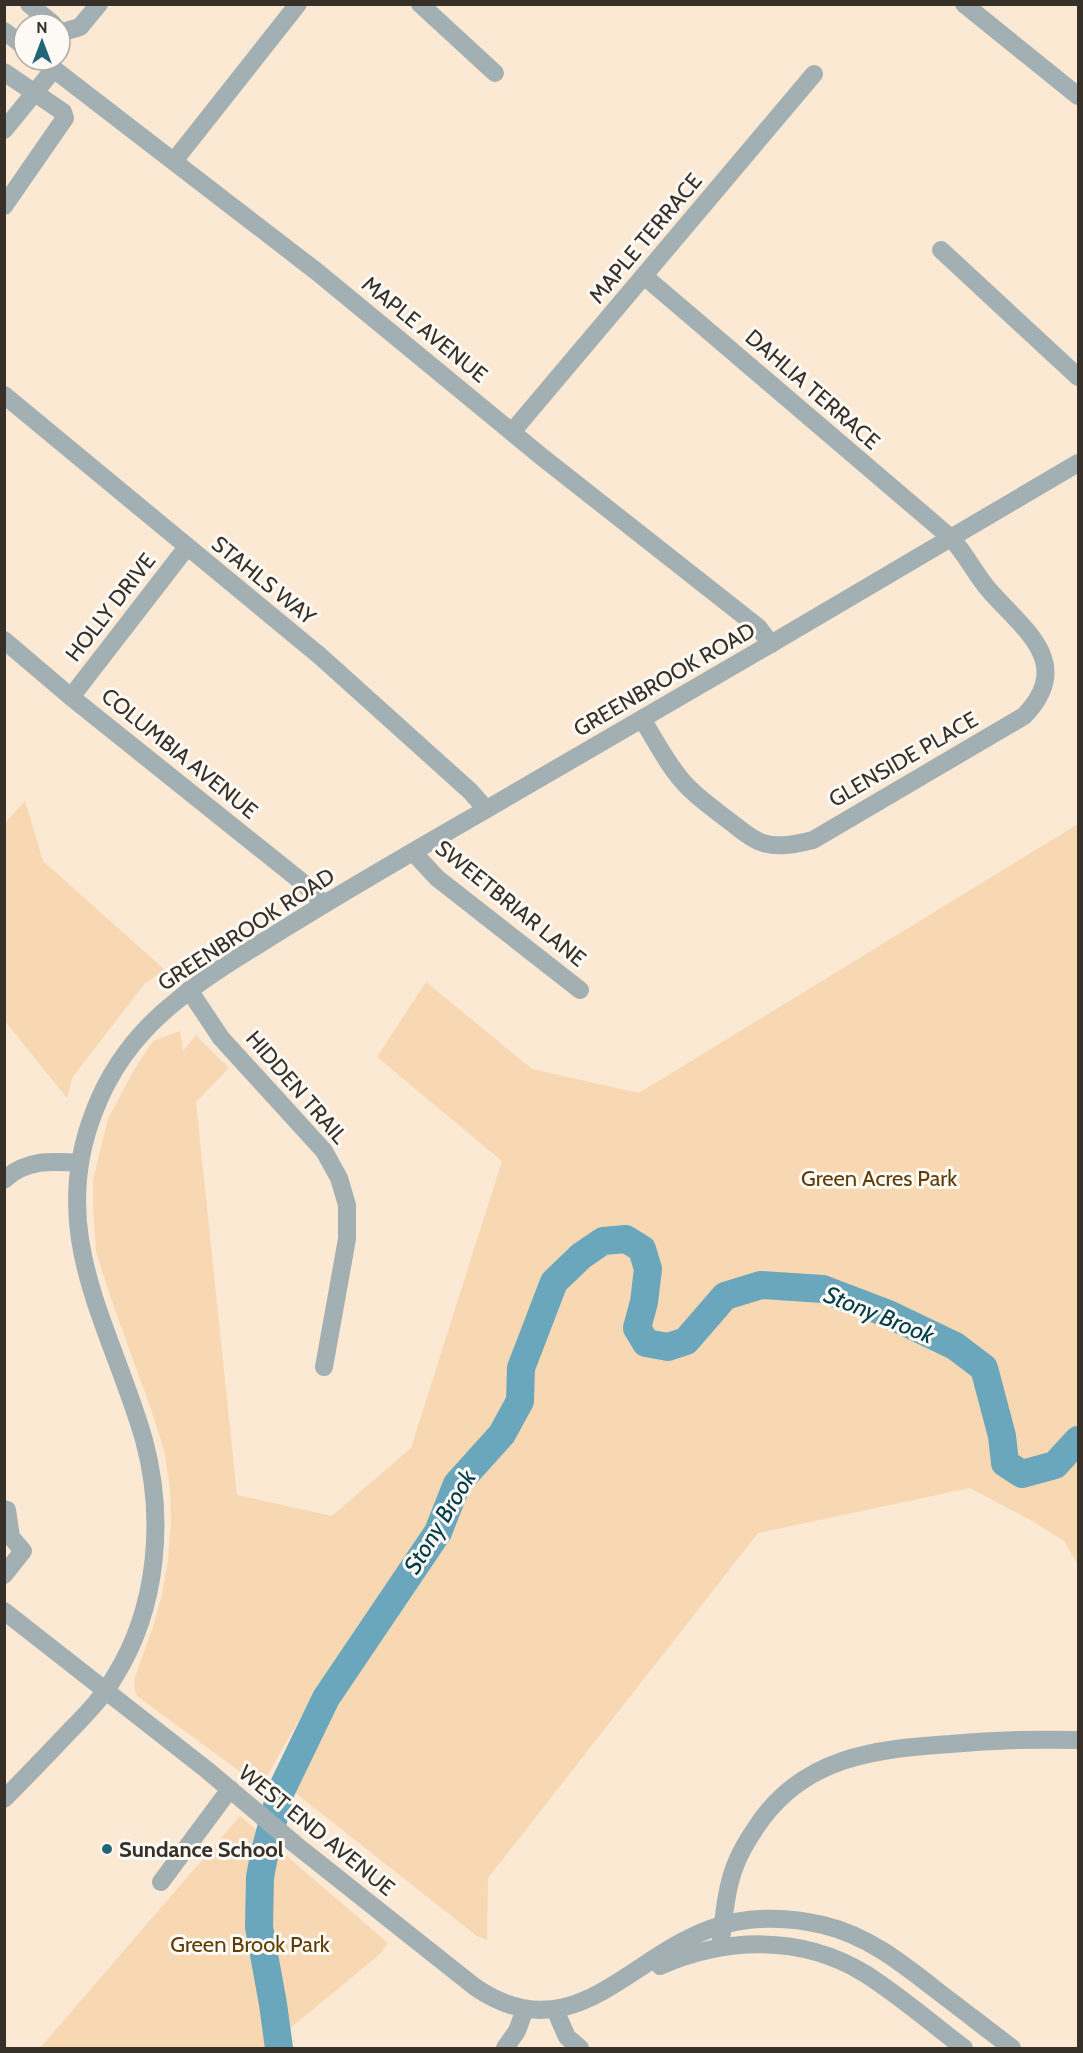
<svg xmlns="http://www.w3.org/2000/svg" width="1083" height="2053" font-family="Cabin,sans-serif">
	<style>
		.green { fill: #f7d8b2 }
		.lines { fill: none; stroke-linecap: round; stroke-linejoin: round }
		.river { stroke: #6aa7bc; stroke-width: 28 }
		.minor { stroke: #a2afb3; stroke-width: 18 }
		.poi-dot { fill: #236578; stroke: #fdf9f5; stroke-width: 2 }
		.labels { text-anchor: middle; stroke-width: 6; stroke-linejoin: round; paint-order: stroke }
		.street-label { font-size: 22px; fill: #373028; stroke: #fdf9f5 }
		.park-label { font-size: 22px; fill: #5f3e06; stroke: #fdf9f5 }
		.poi-label { font-size: 22px; font-weight: bold; fill: #373028; stroke: #fdf9f5; text-anchor: start }
		.water-label { font-size: 24px; font-style: italic; fill: #013c4b; stroke: #fdf9f5 }
	</style>
	<rect width="100%" height="100%" fill="#fbe9d4"/>
	<g class="green">
		<polygon points="25,801 43,861 165,970 145,983 72,1078 67,1098 5,1021 5,823"/>
		<polygon points="1078,824 1078,1565 1064,1541 1034,1522 970,1488 758,1533 488,1878 487,1940 477,1936 284,1784 325,1686 320,1683 261,1787 137,1696 134,1688 135,1677 153,1627 162,1594 168,1560 171,1522 170,1488 164,1450 152,1412 109,1293 96,1251 93,1208 93,1180 108,1119 134,1070 153,1041 180,1031 183,1051 196,1035 229,1068 196,1102 237,1495 332,1516 411,1448 502,1161 377,1057 426,982 532,1069 639,1093"/>
		<polygon points="240,1816 388,1943 380,1954 288,2030 283,2048 40,2048"/>
	</g>
	<g class="lines">
		<polyline class="river" points="279,2048 273,2004 259,1927 260,1877 265,1851 281,1791 326,1698 438,1532 457,1484 502,1434 520,1401 521,1368 554,1282 581,1256 603,1241 626,1239 642,1249 648,1269 644,1302 637,1328 646,1343 668,1347 686,1341 725,1296 761,1285 823,1289 886,1313 955,1346 984,1368 1002,1436 1005,1463 1022,1474 1055,1465 1078,1440"/>
		<g class="minor">
			<polyline points="29,4 53,24"/>
			<polyline points="420,4 495,73"/>
			<polyline points="964,4 1078,96"/>
			<polyline points="60,30 63,32 80,27 99,4"/>
			<polyline points="4,31 24,46"/>
			<polyline points="42,60 316,271 542,457 758,627 771,644"/>
			<polyline points="4,72 63,112 65,118 4,206"/>
			<polyline points="4,130 54,69"/>
			<polyline points="174,161 298,4"/>
			<polyline points="941,250 1078,377"/>
			<polyline points="4,395 320,656 470,791 486,809"/>
			<polyline points="512,432 814,74"/>
			<polyline points="4,640 71,697 302,882 324,904"/>
			<polyline points="71,697 187,547"/>
			<path d="M642,719C656,741 668,766 686,785C698,798 714,809 728,820C739,828 750,839 763,843C779,848 797,844 813,840L1024,716C1075,663 1024,630 989,590C975,574 966,554 951,538L644,276"/>
			<polyline points="413,852 437,878 580,990"/>
			<polyline points="189,990 221,1038 324,1151 339,1178 347,1205 347,1239 324,1367"/>
			<path d="M4,1180C26,1159 52,1161 80,1163"/>
			<polyline points="4,1509 7,1510 11,1537 23,1551 4,1575"/>
			<path d="M4,1611L207,1770L296,1845L475,1987C571,2053 627,1959 710,1929C745,1916 787,1916 823,1925C869,1936 903,1964 940,1993C964,2011 988,2030 1012,2048"/>
			<path d="M4,1799C25,1778 45,1757 65,1736C83,1717 102,1699 115,1676C158,1607 165,1517 144,1440C111,1325 46,1235 94,1112C110,1069 138,1032 174,1003C208,974 249,951 287,927C364,879 444,834 523,788C709,681 893,572 1078,463"/>
			<polyline points="161,1882 230,1789"/>
			<path d="M720,1947C724,1920 725,1892 735,1866C740,1852 748,1839 757,1826C803,1757 874,1749 950,1744C993,1740 1035,1739 1078,1740"/>
			<path d="M660,1966C726,1937 801,1935 864,1973C899,1995 931,2023 964,2048"/>
			<polyline points="556,2012 567,2037 580,2048"/>
			<polyline points="505,2048 517,2031 524,2012"/>
		</g>
	</g>
	<circle class="poi-dot" cx="107" cy="1849" r="6"/>
	<g class="labels">
		<g class="street-label">
			<text transform="translate(645 238) rotate(-50)" y="8">MAPLE TERRACE</text>
			<text transform="translate(425 329) rotate(39)" y="8">MAPLE AVENUE</text>
			<text transform="translate(813 389) rotate(41)" y="8">DAHLIA TERRACE</text>
			<text transform="translate(264 580) rotate(39)" y="8">STAHLS WAY</text>
			<text transform="translate(110 607) rotate(-52)" y="8">HOLLY DRIVE</text>
			<text transform="translate(664 679) rotate(-30)" y="8">GREENBROOK ROAD</text>
			<text transform="translate(180 753) rotate(39)" y="8">COLUMBIA AVENUE</text>
			<text transform="translate(903 759) rotate(-30)" y="8">GLENSIDE PLACE</text>
			<text transform="translate(511 903) rotate(39)" y="8">SWEETBRIAR LANE</text>
			<text transform="translate(246 929) rotate(-33)" y="8">GREENBROOK ROAD</text>
			<text transform="translate(297 1087) rotate(49)" y="8">HIDDEN TRAIL</text>
			<text transform="translate(317 1830) rotate(39)" y="8">WEST END AVENUE</text>
		</g>
		<g class="park-label">
			<text x="879" y="1186">Green Acres Park</text>
			<text x="250" y="1952">Green Brook Park</text>
		</g>
		<g class="poi-label">
			<text x="119" y="1857">Sundance School</text>
		</g>
		<g class="water-label">
			<text transform="translate(879 1315) rotate(22)" y="8">Stony Brook</text>
			<text transform="translate(440 1522) rotate(-59)" y="8">Stony Brook</text>
		</g>
	</g>
	<rect width="1083" height="2053" fill="none" stroke="#373028" stroke-width="12"/>
	<g transform="translate(42 42)"><circle r="28" fill="#fdf9f5" stroke="#aea9a3" stroke-width="1.5"/>
	<path d="M0-4.5L10 22L0 15L-10 22Z" fill="#236578"/>
	<text y="-9" font-size="16" font-weight="bold" text-anchor="middle" fill="#373028">N</text>
	</g>
</svg>
